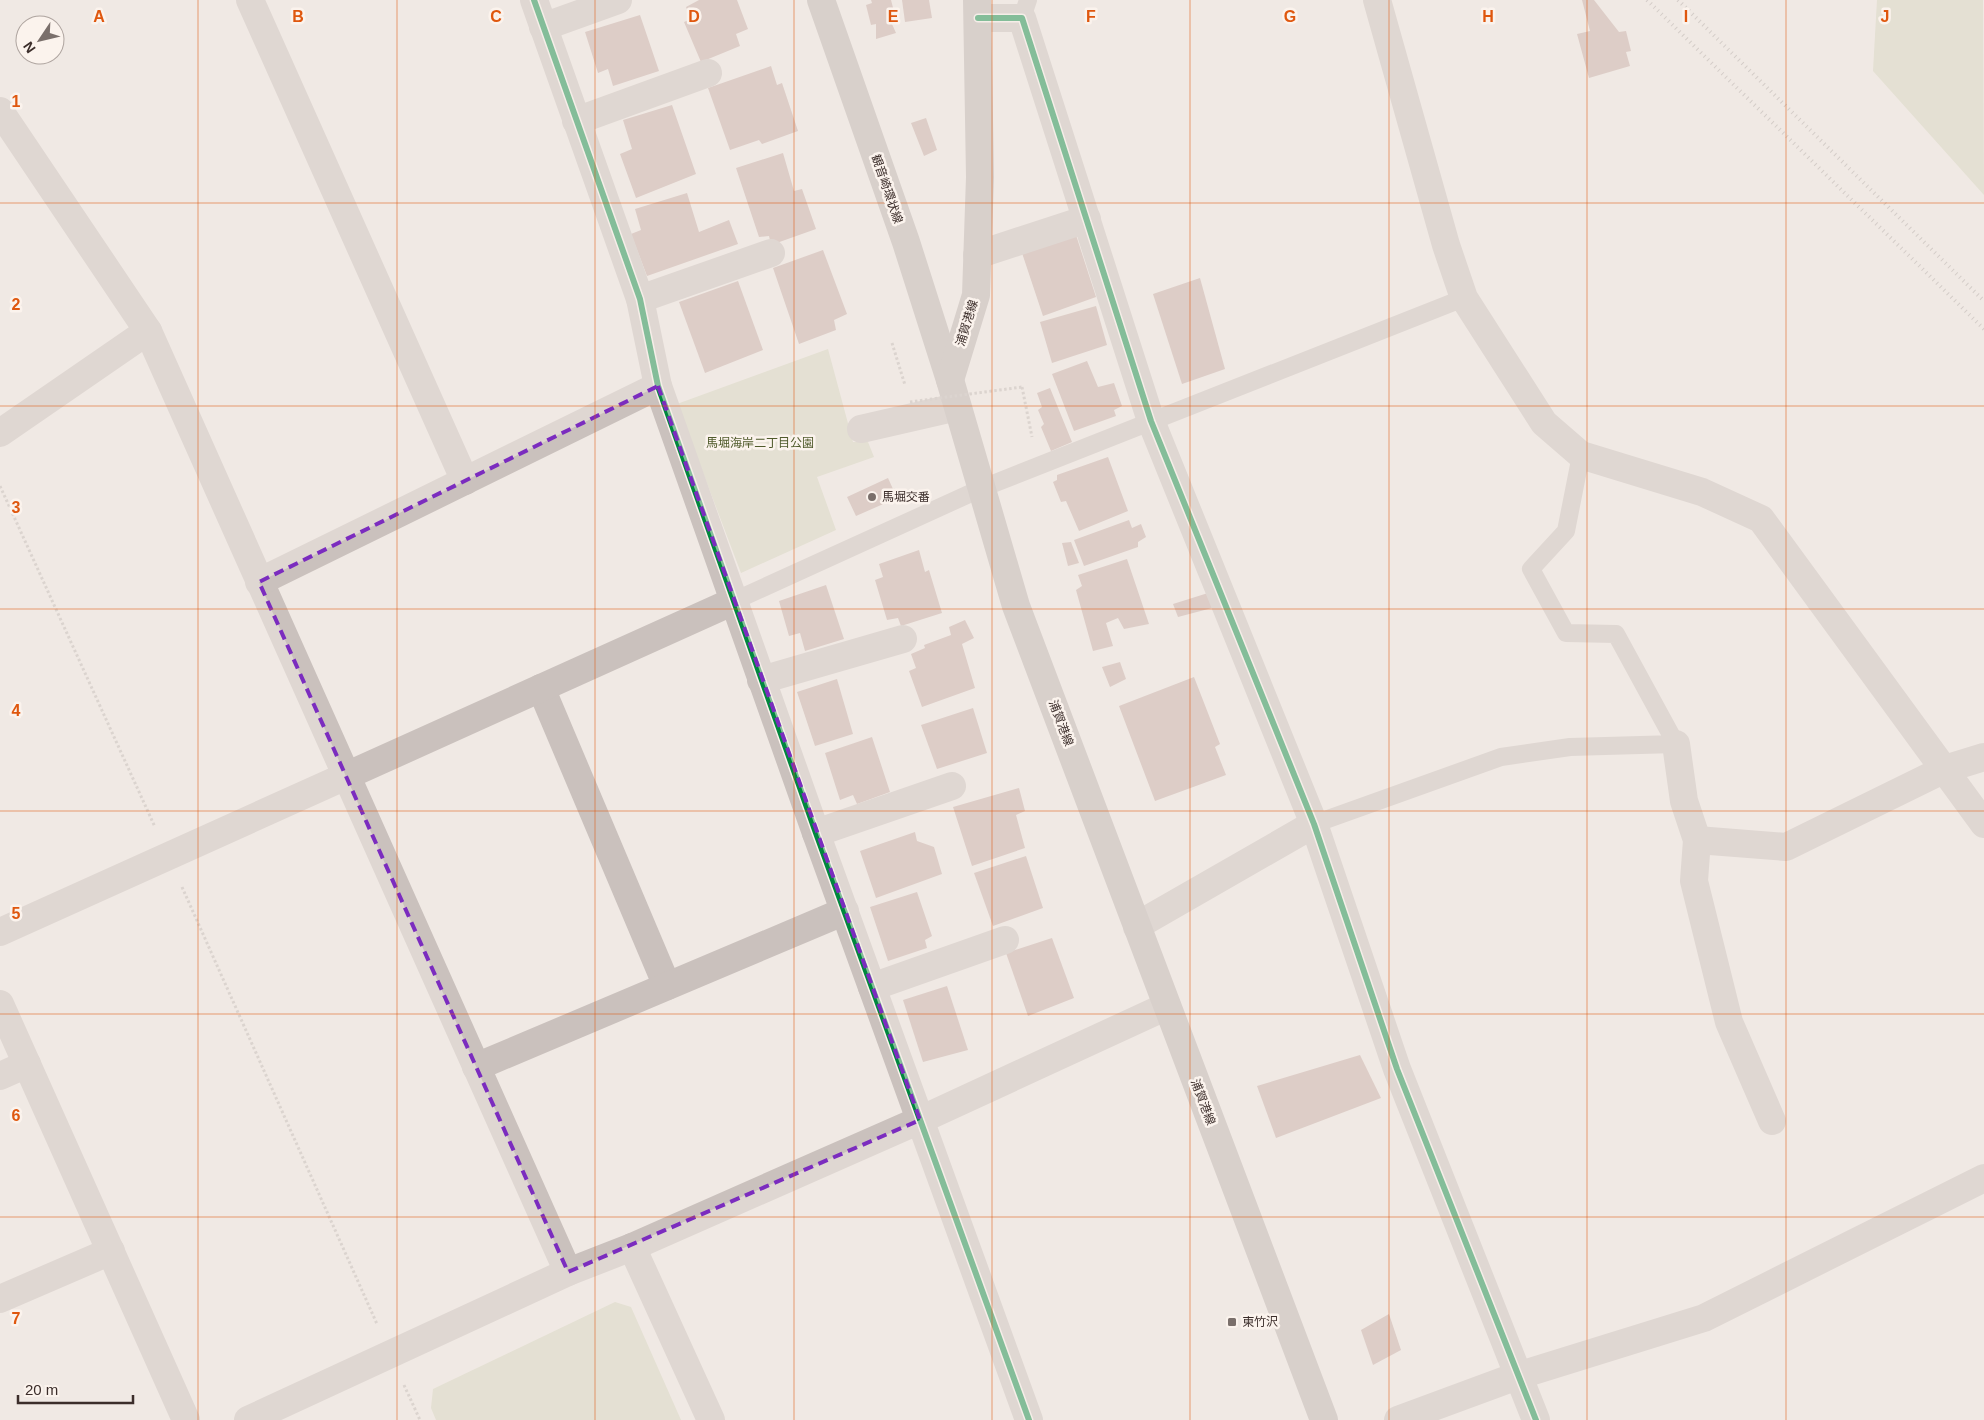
<svg xmlns="http://www.w3.org/2000/svg" width="1984" height="1420" font-family="Helvetica,'Noto Sans JP',sans-serif">
	<style>
		.green { fill: #d4d5be }
		.building { fill: #c5aba5 }
		.lines { fill: none; stroke-linecap: round; stroke-linejoin: round }
		.path { stroke: #c2bab6; stroke-width: 3; stroke-dasharray: 2.5 2.5; stroke-linecap: butt }
		.service { stroke: #cac1bd; stroke-width: 18 }
		.minor { stroke: #cac1bd; stroke-width: 28 }
		.tertiary { stroke: #cac1bd; stroke-width: 28 }
		.secondary { stroke: #bab1ae; stroke-width: 28 }
		.rail { stroke: #b1aaa7; stroke-width: 4; stroke-dasharray: 1 4; stroke-linecap: butt }
		.path-bridge { stroke: #c2bab6; stroke-width: 3; stroke-dasharray: 2.5 2.5; stroke-linecap: butt }
		.cycleway-casing { stroke: #fbf3ed; stroke-width: 9 }
		.cycleway { stroke: #00873e; stroke-width: 6 }
		.marked { fill: none; stroke: #7b2cbf; stroke-width: 4; stroke-dasharray: 10 6; stroke-linejoin: round }
		.grid { fill: none; stroke: #df570e; stroke-width: 1; stroke-opacity: 0.55 }
		.poi-dot { fill: #7a6f6b; stroke: #fbf3ed; stroke-width: 2 }
		.labels { text-anchor: middle; stroke-width: 5; stroke-linejoin: round; paint-order: stroke }
		.street-label { font-size: 12px; fill: #3b2d2a; stroke: #fbf3ed }
		.park-label { font-size: 12px; fill: #505b2c; stroke: #fbf3ed }
		.poi-label { font-size: 12px; fill: #3b2d2a; stroke: #fbf3ed; text-anchor: start }
		.grid-label { font-size: 16px; text-anchor: middle; font-weight: bold; fill: #df570e; stroke: #fbf3ed; stroke-width: 5; stroke-linejoin: round; paint-order: stroke }
	</style>
	<rect width="100%" height="100%" fill="#f0e9e4"/>
	<g class="green">
		<polygon points="1877,0 1983,0 1984,195 1873,71"/>
		<polygon points="828,349 853,442 868,442 874,457 817,477 836,530 741,573 677,404"/>
		<polygon points="615,1302 631,1307 681,1420 436,1420 431,1408 433,1389"/>
	</g>
	<g class="building">
		<polygon points="699,0 737,0 748,29 736,34 740,46 701,62 684,22 691,19 686,7"/>
		<polygon points="871,0 891,0 897,23 892,24 896,33 876,39 876,24 871,25 866,5 872,3"/>
		<polygon points="902,0 929,0 932,18 905,22"/>
		<polygon points="1582,0 1594,0 1619,32 1626,31 1631,51 1626,52 1630,66 1589,78 1577,34 1590,31"/>
		<polygon points="640,15 659,71 613,86 608,69 598,73 585,32"/>
		<polygon points="771,66 777,85 782,83 798,131 762,144 759,140 730,150 708,88"/>
		<polygon points="672,105 696,174 636,198 620,154 632,149 623,120"/>
		<polygon points="926,118 937,150 924,156 911,123"/>
		<polygon points="783,153 794,191 802,189 816,229 771,245 769,236 759,237 736,168"/>
		<polygon points="687,193 699,232 729,220 738,244 647,276 631,234 641,230 635,209"/>
		<polygon points="1076,235 1096,297 1043,316 1022,253"/>
		<polygon points="823,250 847,314 834,320 836,330 799,344 773,268"/>
		<polygon points="1200,278 1225,369 1182,384 1153,294"/>
		<polygon points="738,281 763,350 705,373 679,302"/>
		<polygon points="1096,306 1107,345 1052,363 1040,322"/>
		<polygon points="1087,361 1098,387 1114,383 1122,406 1114,410 1116,416 1074,431 1052,374"/>
		<polygon points="1050,388 1072,442 1051,451 1041,427 1044,424 1038,410 1042,407 1037,393"/>
		<polygon points="1108,457 1128,511 1079,531 1066,501 1061,502 1053,482 1057,480 1057,475"/>
		<polygon points="888,478 897,498 856,516 847,497"/>
		<polygon points="1129,520 1132,528 1141,524 1146,537 1138,542 1138,547 1084,566 1074,540"/>
		<polygon points="1071,542 1079,563 1068,566 1062,543"/>
		<polygon points="919,550 925,572 929,570 942,613 901,626 898,618 887,620 875,580 883,577 879,564"/>
		<polygon points="1127,559 1149,624 1124,629 1118,618 1106,623 1113,646 1093,651 1076,590 1082,586 1078,575"/>
		<polygon points="826,585 844,639 805,651 800,633 789,636 779,601"/>
		<polygon points="1208,593 1212,608 1178,617 1173,604"/>
		<polygon points="965,620 974,638 962,644 975,688 922,707 909,671 916,668 911,654 925,648 924,645 951,635 949,627"/>
		<polygon points="1120,662 1126,679 1110,687 1102,667"/>
		<polygon points="1194,677 1220,744 1215,747 1226,775 1155,801 1119,706"/>
		<polygon points="837,679 853,734 815,746 797,692"/>
		<polygon points="973,708 987,753 937,769 921,725"/>
		<polygon points="872,737 890,792 857,804 853,795 840,800 825,753"/>
		<polygon points="1019,788 1025,811 1016,815 1025,848 972,866 953,807"/>
		<polygon points="915,832 917,841 934,847 942,874 876,898 860,851"/>
		<polygon points="1026,856 1043,908 993,926 974,873"/>
		<polygon points="917,892 932,936 925,940 927,948 888,961 870,907"/>
		<polygon points="1052,938 1074,998 1028,1016 1006,953"/>
		<polygon points="947,986 968,1050 923,1062 903,1000"/>
		<polygon points="1360,1055 1381,1098 1276,1138 1257,1086"/>
		<polygon points="1389,1314 1401,1350 1373,1365 1361,1330"/>
	</g>
	<g class="lines">
		<g class="path">
			<polyline points="892,343 905,385"/>
			<polyline points="1022,387 1032,437"/>
			<polyline points="0,486 155,827"/>
			<polyline points="182,887 377,1324"/>
			<polyline points="404,1385 420,1420"/>
		</g>
		<g class="service">
			<polyline points="1022,18 1028,0"/>
			<polyline points="734,601 980,489 1464,298"/>
			<polyline points="1314,824 1501,757 1570,747 1676,744 1616,634 1566,633 1531,569 1566,531 1581,455"/>
		</g>
		<g class="minor">
			<polyline points="250,0 465,481"/>
			<polyline points="534,0 640,299 658,386 816,833 1029,1420"/>
			<polyline points="1377,0 1446,245 1464,298 1544,423 1581,455 1702,492 1761,519 1984,824"/>
			<polyline points="978,18 1022,18 1151,421 1314,824 1397,1069 1536,1420"/>
			<polyline points="543,27 618,0"/>
			<polyline points="0,111 148,331 568,1272"/>
			<polyline points="576,121 708,73"/>
			<polyline points="977,255 1087,219"/>
			<polyline points="640,299 771,253"/>
			<polyline points="861,429 957,407"/>
			<polyline points="0,433 148,331"/>
			<polyline points="259,582 658,386"/>
			<polyline points="761,680 903,639"/>
			<polyline points="541,688 667,986"/>
			<polyline points="1676,744 1684,801 1697,840 1694,881 1729,1022 1772,1121"/>
			<polyline points="816,833 952,786"/>
			<polyline points="1697,840 1786,847 1945,769 1984,757"/>
			<polyline points="1137,927 1145,921 1314,824"/>
			<polyline points="0,932 734,601"/>
			<polyline points="872,987 1005,940"/>
			<polyline points="0,1004 186,1420"/>
			<polyline points="476,1067 845,911"/>
			<polyline points="0,1076 27,1064"/>
			<polyline points="632,1247 711,1420"/>
			<polyline points="0,1299 111,1251"/>
			<polyline points="1398,1420 1517,1376 1704,1318 1984,1178"/>
		</g>
		<polyline class="tertiary" points="248,1420 568,1272 632,1247 920,1120 1167,1006"/>
		<g class="secondary">
			<polyline points="821,0 906,242 950,380 1016,606 1324,1420"/>
			<polyline points="950,380 976,295 980,177 977,0"/>
		</g>
		<g class="rail">
			<polyline points="1647,0 1984,329"/>
			<polyline points="1678,0 1984,301"/>
		</g>
		<polyline class="path-bridge" points="910,402 1022,387"/>
		<g class="cycleway-casing">
			<g id="cycleway">
				<polyline points="534,0 640,299 658,386 816,833 1029,1420"/>
				<polyline points="978,18 1022,18 1151,421 1314,824 1397,1069 1536,1420"/>
			</g>
		</g>
		<use href="#cycleway" class="cycleway"/>
	</g>
	<path d="M0 0H1984V1420H0ZM658,386L920,1120L568,1272L259,582Z" fill="#f0e9e4" fill-opacity=".55" fill-rule="evenodd"/>
	<path class="marked" d="M658,386L920,1120L568,1272L259,582Z"/>
	<path class="grid" d="M198,0V1420M397,0V1420M595,0V1420M794,0V1420M992,0V1420M1190,0V1420M1389,0V1420M1587,0V1420M1786,0V1420M0,203H1984M0,406H1984M0,609H1984M0,811H1984M0,1014H1984M0,1217H1984"/>
	<g class="poi-dot">
		<circle cx="872" cy="497" r="5"/>
		<rect x="1227" y="1317" width="10" height="10" rx="2.5"/>
	</g>
	<g class="labels">
		<g class="street-label">
			<text transform="translate(887 189) rotate(71)" y="4">観音崎環状線</text>
			<text transform="translate(967 323) rotate(-73)" y="4">浦賀港線</text>
			<text transform="translate(1061 723) rotate(69)" y="4">浦賀港線</text>
			<text transform="translate(1203 1102) rotate(69)" y="4">浦賀港線</text>
		</g>
		<g class="park-label">
			<text x="760" y="447">馬堀海岸二丁目公園</text>
		</g>
		<g class="poi-label">
			<text x="882" y="501">馬堀交番</text>
			<text x="1242" y="1326">東竹沢</text>
		</g>
	</g>
	<g class="grid-label">
		<text x="99" y="22">A</text>
		<text x="298" y="22">B</text>
		<text x="496" y="22">C</text>
		<text x="694" y="22">D</text>
		<text x="893" y="22">E</text>
		<text x="1091" y="22">F</text>
		<text x="1290" y="22">G</text>
		<text x="1488" y="22">H</text>
		<text x="1686" y="22">I</text>
		<text x="1885" y="22">J</text>
		<text x="16" y="107">1</text>
		<text x="16" y="310">2</text>
		<text x="16" y="513">3</text>
		<text x="16" y="716">4</text>
		<text x="16" y="919">5</text>
		<text x="16" y="1121">6</text>
		<text x="16" y="1324">7</text>
	</g>
	<g transform="translate(40 40) rotate(235)"><circle r="24" fill="#fbf3ed" stroke="#aea49f"/>
	<path d="M0-4L9 19L0 12L-9 19Z" fill="#7a6f6b"/>
	<text y="-8" font-size="14" font-weight="bold" text-anchor="middle" fill="#3b2d2a">N</text>
	</g>
	<path d="M18 1395v8h115v-8" fill="none" stroke="#3b2d2a" stroke-width="2.5"/>
	<text x="25" y="1395" font-size="15" fill="#3b2d2a" stroke="#fbf3ed" stroke-width="4" paint-order="stroke">20 m</text>
</svg>
